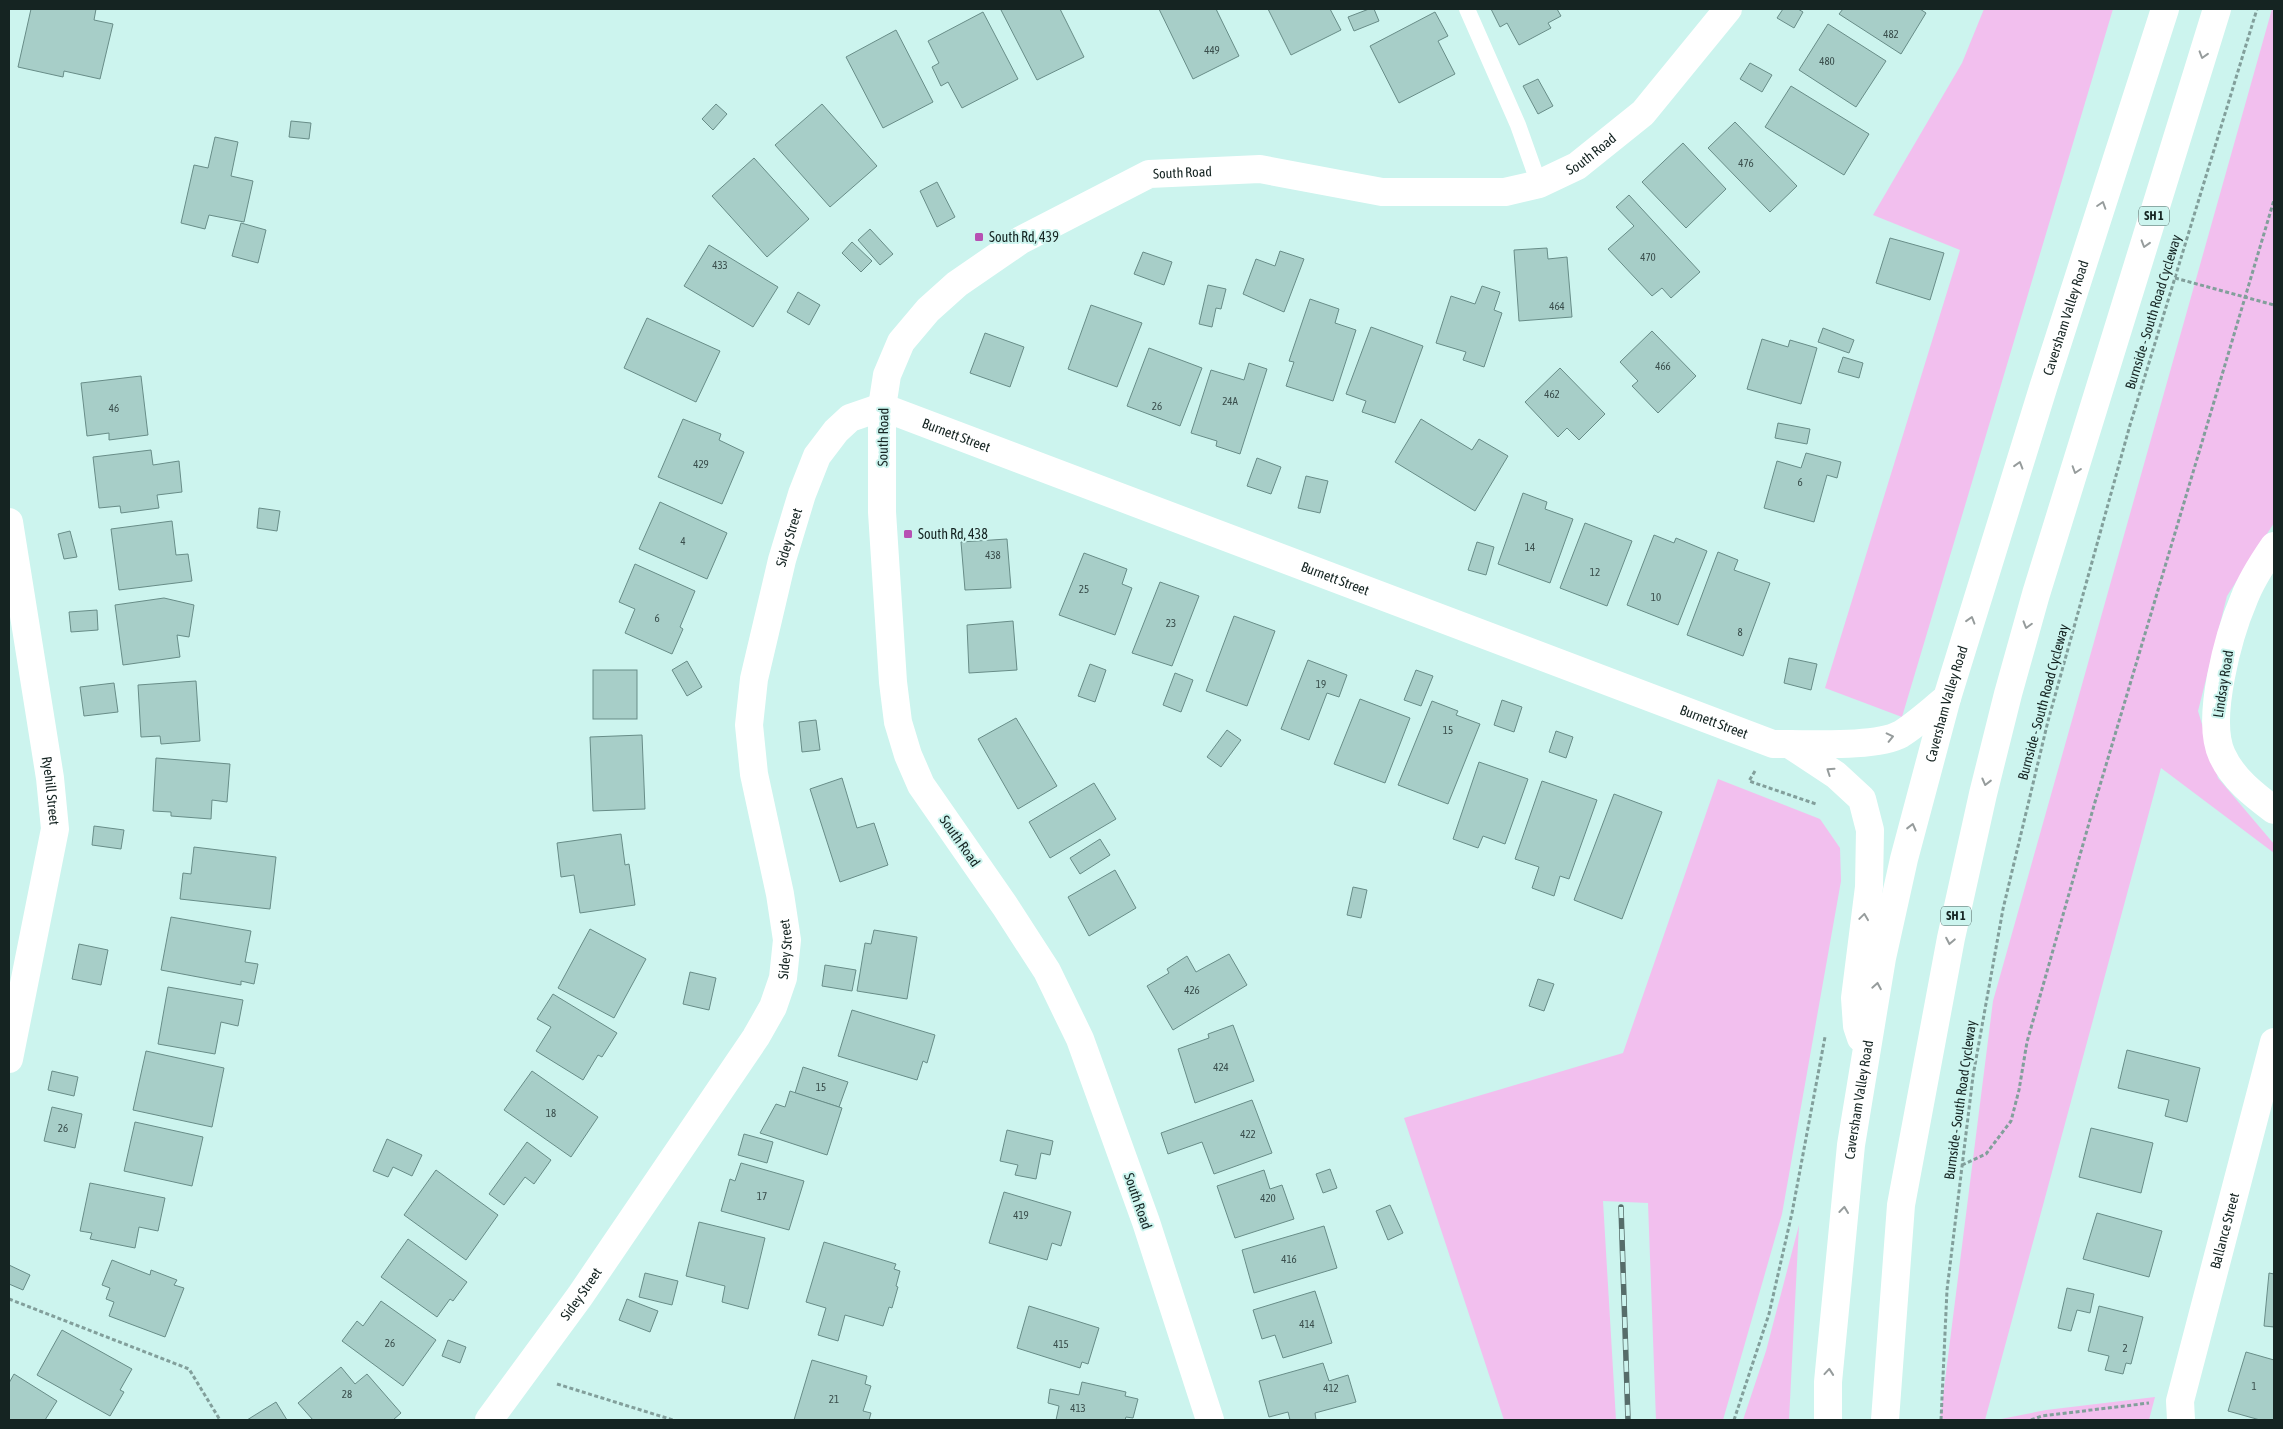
<svg xmlns="http://www.w3.org/2000/svg" width="2283" height="1429" font-family="'Asap Condensed',sans-serif">
	<style>
		.green { fill: #f2bfee }
		.building { fill: #a7cec8; stroke: #688d88 }
		.lines { fill: none; stroke-linecap: round; stroke-linejoin: round }
		.path { stroke: #829f9b; stroke-width: 3; stroke-dasharray: 4 2.5; stroke-linecap: butt }
		.lane { stroke: #fff; stroke-width: 16 }
		.street { stroke: #fff; stroke-width: 28 }
		.secondary { stroke: #fff; stroke-width: 28 }
		.highway { stroke: #fff; stroke-width: 28 }
		.rail-casing { stroke: #566d6a; stroke-width: 5.5 }
		.rail { stroke: #ccf4ee; stroke-width: 4; stroke-dasharray: 11; stroke-linecap: butt }
		.oneway { stroke: #969c9c }
		.poi-dot { fill: #b750b3; stroke: #ccf4ee; stroke-width: 2 }
		.labels { text-anchor: middle; stroke-width: 4; stroke-linejoin: round; paint-order: stroke }
		.number-label { font-size: 11px; fill: #3a4e4c }
		.shield { fill: #ccf4ee; stroke: #4c625f; stroke-width: 1 }
		.shield-label { font-size: 12px; font-weight: bold; fill: #152422 }
		.street-label { font-size: 14px; fill: #152422; stroke: #ccf4ee }
		.poi-label { font-size: 14px; fill: #152422; stroke: #ccf4ee; text-anchor: start }
	</style>
	<rect width="100%" height="100%" fill="#ccf4ee"/>
	<g class="green">
		<polygon points="1984,9 2113,9 1902,717 1825,688 1960,250 1873,215 1962,63"/>
		<polygon points="2272,9 2274,9 2274,523 2227,596 2198,711 2218,778 2274,844 2274,853 2161,768 1985,1420 1940,1420 1993,1001"/>
		<polygon points="1718,779 1820,819 1840,848 1841,881 1782,1214 1723,1420 1656,1420 1648,1203 1603,1201 1616,1420 1504,1420 1404,1118 1623,1053"/>
		<polygon points="1799,1225 1789,1420 1743,1420 1766,1351"/>
		<polygon points="2155,1397 2149,1420 1996,1420 2046,1410"/>
	</g>
	<g class="building">
		<polygon points="31,9 96,9 94,20 113,24 100,79 64,71 63,77 18,67"/>
		<polygon points="1004,9 1060,9 1084,57 1037,80 1001,10"/>
		<polygon points="1159,9 1216,9 1239,56 1193,79"/>
		<polygon points="1268,9 1330,9 1341,30 1291,55"/>
		<polygon points="1369,9 1374,9 1379,21 1354,31 1348,17"/>
		<polygon points="1491,9 1557,9 1561,16 1548,23 1551,28 1519,45 1507,23 1500,27"/>
		<polygon points="1783,9 1798,9 1803,12 1794,28 1777,18"/>
		<polygon points="1843,9 1920,9 1926,13 1901,54 1839,14"/>
		<polygon points="983,12 1018,79 962,108 948,82 941,86 932,67 939,63 928,41"/>
		<polygon points="1435,12 1448,36 1438,41 1455,74 1399,103 1370,46"/>
		<polygon points="1828,24 1886,61 1856,107 1799,70"/>
		<polygon points="896,30 933,102 883,128 846,57"/>
		<polygon points="1750,63 1772,75 1762,92 1740,79"/>
		<polygon points="1538,79 1553,106 1538,114 1523,86"/>
		<polygon points="1791,86 1869,134 1844,175 1765,127"/>
		<polygon points="716,104 727,114 713,130 702,119"/>
		<polygon points="822,104 877,166 830,207 775,145"/>
		<polygon points="291,121 311,123 309,139 289,137"/>
		<polygon points="1735,122 1797,186 1770,212 1708,148"/>
		<polygon points="215,137 238,142 231,176 253,181 244,222 209,215 205,229 181,223 194,165 208,168"/>
		<polygon points="1683,143 1726,189 1686,228 1642,182"/>
		<polygon points="754,158 809,219 767,257 712,196"/>
		<polygon points="937,182 955,217 937,227 920,191"/>
		<polygon points="1629,195 1700,272 1671,298 1662,288 1652,296 1608,249 1634,226 1616,207"/>
		<polygon points="241,223 266,230 258,263 232,256"/>
		<polygon points="870,229 893,254 880,265 858,240"/>
		<polygon points="1890,238 1944,253 1930,300 1876,283"/>
		<polygon points="852,242 872,261 861,272 842,253"/>
		<polygon points="709,245 778,287 753,327 684,286"/>
		<polygon points="1547,248 1548,259 1567,257 1572,317 1519,321 1514,250"/>
		<polygon points="1280,251 1304,259 1284,312 1243,294 1256,259 1275,266"/>
		<polygon points="1143,252 1172,262 1164,285 1134,274"/>
		<polygon points="1208,285 1226,289 1221,309 1216,308 1212,327 1199,324"/>
		<polygon points="1482,286 1500,292 1494,310 1502,313 1484,367 1463,360 1466,352 1436,343 1451,296 1475,304"/>
		<polygon points="798,292 820,305 809,325 787,312"/>
		<polygon points="1310,299 1339,309 1335,323 1356,330 1333,401 1286,386 1294,362 1289,361"/>
		<polygon points="1091,305 1142,323 1117,387 1068,369"/>
		<polygon points="647,318 720,351 696,402 624,368"/>
		<polygon points="1371,327 1423,346 1395,423 1362,412 1366,401 1346,394"/>
		<polygon points="1823,328 1854,340 1849,353 1818,342"/>
		<polygon points="1652,331 1696,376 1658,413 1632,386 1638,381 1620,362"/>
		<polygon points="985,333 1024,347 1010,387 970,373"/>
		<polygon points="1762,339 1788,347 1790,340 1817,348 1801,404 1747,389"/>
		<polygon points="1149,348 1202,368 1180,426 1127,406"/>
		<polygon points="1843,357 1863,363 1859,378 1838,372"/>
		<polygon points="1249,363 1267,369 1240,454 1216,446 1217,441 1191,433 1211,370 1244,380"/>
		<polygon points="1560,368 1605,414 1579,440 1567,428 1558,437 1525,402"/>
		<polygon points="141,376 148,435 109,440 109,433 87,436 81,383"/>
		<polygon points="683,419 721,434 719,440 744,452 722,504 658,477"/>
		<polygon points="1421,419 1472,450 1479,439 1508,456 1475,511 1395,462"/>
		<polygon points="1778,423 1810,429 1807,444 1775,438"/>
		<polygon points="151,450 153,465 179,461 182,492 157,495 159,508 121,513 120,506 99,508 93,457"/>
		<polygon points="1806,453 1841,462 1837,478 1827,475 1814,522 1764,508 1777,461 1801,468"/>
		<polygon points="1257,458 1281,467 1271,494 1247,486"/>
		<polygon points="1306,476 1328,481 1320,513 1298,508"/>
		<polygon points="1523,493 1547,502 1545,509 1573,519 1550,583 1498,564"/>
		<polygon points="660,502 727,533 707,579 639,549"/>
		<polygon points="259,508 280,511 277,531 257,528"/>
		<polygon points="172,521 176,555 188,554 192,581 119,590 111,529"/>
		<polygon points="1585,523 1632,541 1607,606 1560,588"/>
		<polygon points="70,531 77,557 64,559 58,534"/>
		<polygon points="1654,535 1674,543 1676,538 1707,551 1678,625 1627,605"/>
		<polygon points="1007,539 1011,588 965,590 961,542"/>
		<polygon points="1477,542 1494,547 1486,575 1468,570"/>
		<polygon points="1718,552 1738,560 1734,570 1770,583 1743,656 1687,635"/>
		<polygon points="1084,553 1127,569 1122,584 1132,588 1115,635 1059,615"/>
		<polygon points="635,564 695,591 680,627 683,629 672,654 625,633 635,609 619,602"/>
		<polygon points="1160,582 1199,596 1172,666 1132,653"/>
		<polygon points="164,598 194,605 189,637 177,635 180,657 123,665 115,605"/>
		<polygon points="97,610 98,630 71,632 69,612"/>
		<polygon points="1234,616 1275,631 1247,706 1206,691"/>
		<polygon points="1013,621 1017,670 969,673 967,625"/>
		<polygon points="1789,658 1817,664 1811,690 1784,683"/>
		<polygon points="1308,660 1347,675 1339,697 1327,693 1309,740 1281,729"/>
		<polygon points="687,661 702,687 687,696 672,670"/>
		<polygon points="1090,664 1106,670 1095,702 1078,696"/>
		<rect x="593" y="670" width="44" height="49"/>
		<polygon points="1416,670 1433,676 1421,706 1404,700"/>
		<polygon points="1175,673 1193,680 1181,712 1163,705"/>
		<polygon points="196,681 200,741 161,744 160,736 141,737 138,685"/>
		<polygon points="114,683 118,712 84,716 80,687"/>
		<polygon points="1360,699 1410,718 1385,783 1334,764"/>
		<polygon points="1502,700 1522,707 1514,732 1494,725"/>
		<polygon points="1432,701 1458,711 1456,715 1480,724 1448,804 1398,785"/>
		<polygon points="1016,718 1057,786 1018,809 978,739"/>
		<polygon points="816,720 820,750 802,752 799,722"/>
		<polygon points="1227,730 1241,740 1221,767 1207,757"/>
		<polygon points="1556,731 1573,737 1566,758 1549,752"/>
		<polygon points="642,735 645,809 593,811 590,737"/>
		<polygon points="156,758 230,764 227,802 212,800 211,819 171,816 171,812 153,811"/>
		<polygon points="1479,762 1528,779 1505,844 1483,836 1478,848 1453,839"/>
		<polygon points="842,778 857,828 874,823 888,865 840,882 810,789"/>
		<polygon points="1542,781 1597,800 1569,879 1560,876 1554,896 1532,888 1539,867 1515,859"/>
		<polygon points="1094,783 1116,819 1050,858 1029,822"/>
		<polygon points="1614,794 1662,812 1622,919 1574,900"/>
		<polygon points="94,826 124,830 121,849 92,845"/>
		<polygon points="621,834 625,865 629,864 635,905 580,913 574,875 561,877 557,843"/>
		<polygon points="1100,839 1110,855 1080,874 1070,858"/>
		<polygon points="194,847 276,857 270,909 180,899 183,873 191,874"/>
		<polygon points="1115,870 1136,908 1089,936 1068,897"/>
		<polygon points="1353,887 1367,890 1361,918 1347,915"/>
		<polygon points="171,917 251,931 245,962 258,964 254,984 241,981 241,985 161,970"/>
		<polygon points="590,929 646,959 614,1018 558,988"/>
		<polygon points="874,930 917,937 907,999 857,991 865,943 871,944"/>
		<polygon points="79,944 108,950 101,985 72,979"/>
		<polygon points="1229,954 1247,985 1173,1030 1147,986 1169,973 1167,969 1187,956 1196,972"/>
		<polygon points="825,965 856,970 852,991 822,986"/>
		<polygon points="690,972 716,978 709,1010 683,1004"/>
		<polygon points="1538,979 1554,984 1544,1011 1529,1006"/>
		<polygon points="168,987 243,1000 238,1026 221,1022 215,1054 158,1044"/>
		<polygon points="553,994 617,1033 602,1057 598,1055 583,1080 536,1051 551,1027 537,1019"/>
		<polygon points="852,1010 935,1035 927,1063 923,1061 917,1080 838,1056"/>
		<polygon points="1233,1025 1254,1081 1195,1103 1178,1049 1209,1038 1208,1034"/>
		<polygon points="2127,1050 2200,1068 2187,1122 2165,1116 2169,1100 2118,1088"/>
		<polygon points="146,1051 224,1068 212,1127 133,1110"/>
		<polygon points="803,1067 848,1082 839,1107 795,1093"/>
		<polygon points="52,1071 78,1077 74,1096 48,1090"/>
		<polygon points="532,1071 598,1117 571,1157 504,1110"/>
		<polygon points="790,1091 842,1108 827,1155 760,1133 776,1104 785,1107"/>
		<polygon points="1252,1100 1272,1153 1214,1174 1202,1142 1168,1154 1161,1133"/>
		<polygon points="52,1107 82,1114 75,1148 44,1141"/>
		<polygon points="135,1122 203,1137 192,1186 124,1171"/>
		<polygon points="2091,1128 2153,1143 2141,1193 2079,1177"/>
		<polygon points="1007,1130 1053,1141 1050,1155 1041,1153 1036,1179 1015,1175 1018,1165 1000,1161"/>
		<polygon points="744,1134 773,1142 767,1163 738,1155"/>
		<polygon points="387,1139 422,1155 412,1176 393,1167 388,1177 373,1171"/>
		<polygon points="527,1142 551,1160 534,1184 525,1177 504,1205 489,1194"/>
		<polygon points="741,1163 804,1181 789,1230 721,1211 730,1179 735,1181"/>
		<polygon points="1330,1169 1337,1188 1323,1193 1316,1174"/>
		<polygon points="436,1170 498,1215 466,1260 404,1215"/>
		<polygon points="1264,1170 1270,1189 1282,1185 1294,1219 1235,1238 1217,1186"/>
		<polygon points="90,1183 165,1198 158,1231 139,1227 135,1248 90,1239 92,1233 80,1231"/>
		<polygon points="1004,1192 1071,1212 1061,1246 1052,1243 1047,1260 989,1243"/>
		<polygon points="1390,1205 1403,1233 1388,1240 1376,1211"/>
		<polygon points="2097,1213 2162,1231 2149,1277 2083,1259"/>
		<polygon points="699,1222 765,1238 748,1309 722,1302 725,1286 686,1276"/>
		<polygon points="1324,1226 1337,1268 1254,1293 1242,1250"/>
		<polygon points="408,1239 467,1282 453,1301 450,1299 437,1317 381,1277"/>
		<polygon points="824,1242 896,1264 894,1269 900,1271 896,1286 898,1287 892,1308 889,1307 883,1326 845,1315 838,1341 818,1335 826,1308 806,1302"/>
		<polygon points="112,1260 150,1275 151,1270 177,1280 174,1285 184,1288 165,1337 109,1316 114,1302 106,1299 110,1288 102,1285"/>
		<polygon points="9,1265 30,1275 23,1290 9,1284"/>
		<polygon points="645,1273 678,1281 672,1305 639,1297"/>
		<polygon points="2269,1273 2274,1274 2274,1327 2264,1326"/>
		<polygon points="2067,1288 2094,1294 2090,1313 2077,1310 2071,1331 2058,1328"/>
		<polygon points="1315,1291 1332,1343 1283,1358 1275,1335 1262,1339 1253,1310"/>
		<polygon points="627,1299 658,1311 650,1332 619,1320"/>
		<polygon points="381,1301 436,1340 403,1386 342,1341 357,1321 363,1326"/>
		<polygon points="1029,1306 1099,1328 1088,1364 1082,1362 1080,1368 1017,1348"/>
		<polygon points="2099,1306 2143,1317 2131,1364 2126,1363 2123,1374 2105,1370 2109,1356 2088,1351"/>
		<polygon points="62,1330 132,1369 120,1390 124,1392 110,1416 37,1375"/>
		<polygon points="448,1340 466,1347 460,1363 442,1356"/>
		<polygon points="2246,1352 2274,1360 2274,1420 2260,1420 2228,1411"/>
		<polygon points="812,1360 867,1376 865,1384 871,1386 863,1411 871,1413 869,1420 794,1420"/>
		<polygon points="1323,1363 1329,1381 1348,1375 1356,1402 1315,1413 1316,1420 1290,1420 1288,1412 1269,1417 1259,1381"/>
		<polygon points="341,1367 355,1384 367,1374 401,1413 393,1420 313,1420 298,1403"/>
		<polygon points="14,1374 57,1401 45,1420 9,1420 9,1383"/>
		<polygon points="1082,1382 1126,1392 1125,1396 1138,1399 1133,1418 1126,1417 1125,1420 1056,1420 1059,1406 1048,1403 1050,1389 1079,1395"/>
		<polygon points="276,1402 287,1420 247,1420"/>
	</g>
	<g class="lines">
		<g class="path">
			<polyline points="2175,278 2274,305"/>
			<polyline points="1755,771 1749,781 1816,804"/>
			<polyline points="1962,1165 1986,1154 2011,1121 2019,1090 2027,1042 2095,802 2274,200"/>
			<polyline points="9,1299 189,1369 220,1420"/>
			<polyline points="557,1384 673,1420"/>
			<polyline points="1734,1420 1769,1314 1792,1213 1825,1037"/>
			<polyline points="1941,1420 1947,1290 1973,1076 2003,909 2048,721 2130,425 2257,9"/>
			<polyline points="2031,1420 2042,1416 2149,1403"/>
		</g>
		<polyline class="lane" points="1467,9 1518,125 1539,184"/>
		<g class="street">
			<path id="s1" d="M9,522L50,778L55,829L9,1059"/>
			<path d="M2274,546C2263,562 2251,580 2244,599C2229,634 2205,719 2222,755C2233,779 2254,795 2274,810"/>
			<path id="s2" d="M489,1420L580,1296L756,1037L773,1007L783,978L787,940L780,894L754,774L749,725L754,679L782,560L802,494L817,456L836,431L850,418L882,407L1773,744H1789"/>
			<path id="s3" d="M2181,1420L2180,1401L2274,1042"/>
		</g>
		<path class="secondary" id="s4" d="M1210,1420L1146,1222L1080,1039L1047,971L1005,906L921,785L908,755L898,722L893,682L882,512V407L887,375L901,342L928,310L957,284L1021,240L1149,174L1260,169L1382,192H1505L1539,184L1577,166L1643,113L1728,9"/>
		<g class="highway">
			<polyline points="1789,744 1836,775 1862,799 1870,830 1869,887 1855,998 1857,1026 1861,1038"/>
			<path d="M1789,744C1816,744 1878,747 1901,734C1917,724 1932,710 1947,698"/>
			<path id="s5" d="M1828,1420V1382L1851,1145L1882,958L1904,859L1947,698L2044,385L2165,9"/>
			<polyline points="1885,1420 1901,1205 1951,938 1983,794 2008,694 2036,594 2217,9"/>
		</g>
		<g class="rail-casing">
			<polyline id="rail" points="1621,1207 1628,1420"/>
		</g>
		<use href="#rail" class="rail"/>
	</g>
	<defs><path id="oneway-chevron" d="M-2-3.5L2.5 0L-2 3.5" fill="none" stroke-width="1.6" stroke-linecap="round" stroke-linejoin="round" transform="scale(1.25)"/></defs>
	<g class="oneway">
		<use href="#oneway-chevron" transform="translate(2203 55) rotate(107)"/>
		<use href="#oneway-chevron" transform="translate(2102 205) rotate(-72)"/>
		<use href="#oneway-chevron" transform="translate(2145 244) rotate(107)"/>
		<use href="#oneway-chevron" transform="translate(2019 465) rotate(-73)"/>
		<use href="#oneway-chevron" transform="translate(2076 470) rotate(108)"/>
		<use href="#oneway-chevron" transform="translate(1971 620) rotate(-73)"/>
		<use href="#oneway-chevron" transform="translate(2027 625) rotate(106)"/>
		<use href="#oneway-chevron" transform="translate(1890 737) rotate(-13)"/>
		<use href="#oneway-chevron" transform="translate(1830 771) rotate(-146)"/>
		<use href="#oneway-chevron" transform="translate(1986 782) rotate(104)"/>
		<use href="#oneway-chevron" transform="translate(1912 827) rotate(-76)"/>
		<use href="#oneway-chevron" transform="translate(1864 917) rotate(-82)"/>
		<use href="#oneway-chevron" transform="translate(1950 941) rotate(101)"/>
		<use href="#oneway-chevron" transform="translate(1877 986) rotate(-80)"/>
		<use href="#oneway-chevron" transform="translate(1844 1210) rotate(-84)"/>
		<use href="#oneway-chevron" transform="translate(1829 1372) rotate(-85)"/>
	</g>
	<g class="poi-dot">
		<rect x="974" y="232" width="10" height="10" rx="2.5"/>
		<rect x="903" y="529" width="10" height="10" rx="2.5"/>
	</g>
	<g class="labels">
		<g class="number-label">
			<text x="1891" y="38">482</text>
			<text x="1212" y="54">449</text>
			<text x="1827" y="65">480</text>
			<text x="1746" y="167">476</text>
			<text x="1648" y="261">470</text>
			<text x="720" y="269">433</text>
			<text x="1557" y="310">464</text>
			<text x="1663" y="370">466</text>
			<text x="1552" y="398">462</text>
			<text x="1230" y="405">24A</text>
			<text x="1157" y="410">26</text>
			<text x="114" y="412">46</text>
			<text x="701" y="468">429</text>
			<text x="1800" y="486">6</text>
			<text x="683" y="545">4</text>
			<text x="1530" y="551">14</text>
			<text x="993" y="559">438</text>
			<text x="1595" y="576">12</text>
			<text x="1084" y="593">25</text>
			<text x="1656" y="601">10</text>
			<text x="657" y="622">6</text>
			<text x="1171" y="627">23</text>
			<text x="1740" y="636">8</text>
			<text x="1321" y="688">19</text>
			<text x="1448" y="734">15</text>
			<text x="1192" y="994">426</text>
			<text x="1221" y="1071">424</text>
			<text x="821" y="1091">15</text>
			<text x="551" y="1117">18</text>
			<text x="63" y="1132">26</text>
			<text x="1248" y="1138">422</text>
			<text x="762" y="1200">17</text>
			<text x="1268" y="1202">420</text>
			<text x="1021" y="1219">419</text>
			<text x="1289" y="1263">416</text>
			<text x="1307" y="1328">414</text>
			<text x="390" y="1347">26</text>
			<text x="1061" y="1348">415</text>
			<text x="2125" y="1352">2</text>
			<text x="2254" y="1390">1</text>
			<text x="1331" y="1392">412</text>
			<text x="347" y="1398">28</text>
			<text x="834" y="1403">21</text>
			<text x="1078" y="1412">413</text>
		</g>
		<g class="shield">
			<rect x="2139" y="206.5" width="30" height="19" rx="4"/>
			<rect x="1941" y="906.5" width="30" height="19" rx="4"/>
		</g>
		<g class="shield-label">
			<text x="2154" y="220">SH 1</text>
			<text x="1956" y="920">SH 1</text>
		</g>
		<g class="street-label">
			<text dy="5" stroke="none"><textPath href="#s4" startOffset="1910">South Road</textPath></text>
			<text dy="5" stroke="none"><textPath href="#s4" startOffset="1490">South Road</textPath></text>
			<text transform="translate(2153 312) rotate(-73)" y="5">Burnside - South Road Cycleway</text>
			<text dy="5" stroke="none"><textPath href="#s5" startOffset="1132">Caversham Valley Road</textPath></text>
			<text dy="5" stroke="none"><textPath href="#s2" startOffset="1231">Burnett Street</textPath></text>
			<text transform="translate(883 437) rotate(-89)" y="5">South Road</text>
			<text dy="5" stroke="none"><textPath href="#s2" startOffset="981">Sidey Street</textPath></text>
			<text dy="5" stroke="none"><textPath href="#s2" startOffset="1636">Burnett Street</textPath></text>
			<text transform="translate(2223 684) rotate(-81)" y="5">Lindsay Road</text>
			<text transform="translate(2043 702) rotate(-75)" y="5">Burnside - South Road Cycleway</text>
			<text dy="5" stroke="none"><textPath href="#s5" startOffset="728">Caversham Valley Road</textPath></text>
			<text dy="5" stroke="none"><textPath href="#s2" startOffset="2041">Burnett Street</textPath></text>
			<text dy="5" stroke="none"><textPath href="#s1" startOffset="272">Ryehill Street</textPath></text>
			<text transform="translate(960 841) rotate(55)" y="5">South Road</text>
			<text dy="5" stroke="none"><textPath href="#s2" startOffset="561">Sidey Street</textPath></text>
			<text dy="5" stroke="none"><textPath href="#s5" startOffset="322">Caversham Valley Road</textPath></text>
			<text transform="translate(1960 1100) rotate(-82)" y="5">Burnside - South Road Cycleway</text>
			<text transform="translate(1138 1201) rotate(71)" y="5">South Road</text>
			<text dy="5" stroke="none"><textPath href="#s3" startOffset="195">Ballance Street</textPath></text>
			<text dy="5" stroke="none"><textPath href="#s2" startOffset="156">Sidey Street</textPath></text>
		</g>
		<g class="poi-label">
			<text x="989" y="242">South Rd, 439</text>
			<text x="918" y="539">South Rd, 438</text>
		</g>
	</g>
	<rect width="2283" height="1429" fill="none" stroke="#152422" stroke-width="20"/>
</svg>
